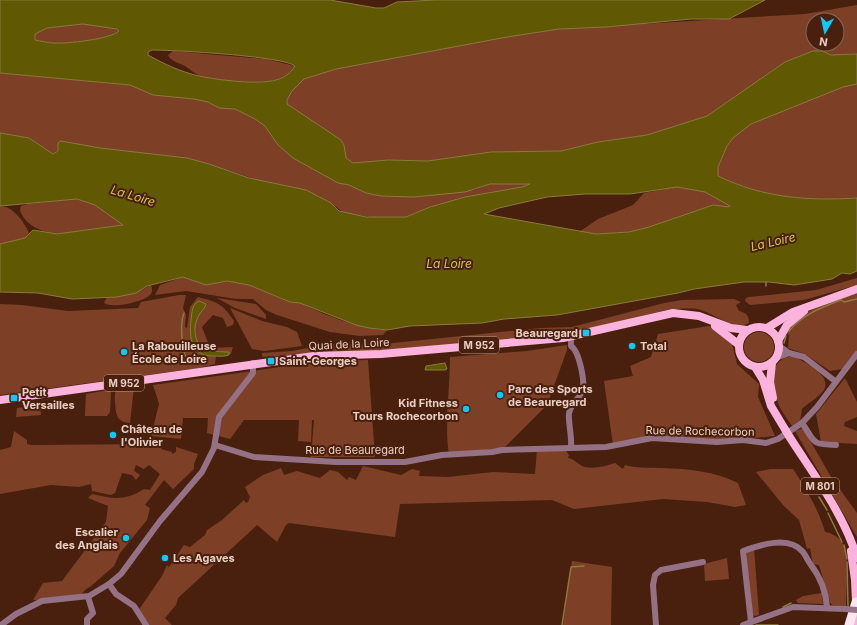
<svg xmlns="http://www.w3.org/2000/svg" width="857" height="625" font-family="Inter,sans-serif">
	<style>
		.green { fill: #7d4026; fill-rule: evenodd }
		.water { fill: #615803; stroke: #8a7b3d; fill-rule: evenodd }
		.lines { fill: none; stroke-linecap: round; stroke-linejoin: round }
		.stream { stroke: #8a7b3d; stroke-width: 1.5 }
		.minor { stroke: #947185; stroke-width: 6 }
		.major { stroke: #fbb3de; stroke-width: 8 }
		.highway { stroke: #f9e7f1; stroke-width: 9 }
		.minor-bridge { stroke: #947185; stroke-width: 6 }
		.major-bridge { stroke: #fbb3de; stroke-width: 8 }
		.poi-dot { fill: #08cbfa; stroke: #49200e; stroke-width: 1.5 }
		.labels { text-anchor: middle; stroke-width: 4; stroke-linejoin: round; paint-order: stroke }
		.shield { fill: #49200e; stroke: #ba9a8d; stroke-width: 1 }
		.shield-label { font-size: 10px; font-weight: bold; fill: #eacec3 }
		.poi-label { font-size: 11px; font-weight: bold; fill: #eacec3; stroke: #49200e; text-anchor: start }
		.street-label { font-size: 11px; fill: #eacec3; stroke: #49200e }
		.water-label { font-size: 12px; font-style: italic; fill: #d4c542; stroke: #49200e }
	</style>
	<rect width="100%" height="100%" fill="#49200e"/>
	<g class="green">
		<path d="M857,5V54L831,55L822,51H813L785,62L707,116L647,135L598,142L561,151L491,152L428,161L388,160L353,163L346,158L344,145L341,140L287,105V100L292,91L304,79L336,69L507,37L559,29L805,14ZM813,20H837V44H813Z"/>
		<path d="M83,24L117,29L119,31C111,39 66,44 54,43C48,43 41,41 35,40V34L47,28Z"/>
		<path d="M173,51L266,59L295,66C291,73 284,78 276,80C263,84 213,81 200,76C195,74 190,69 185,66C179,63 170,61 168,55Z"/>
		<polygon points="0,73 130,85 153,95 194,99 208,102 219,108 235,109 255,119 265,126 278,145 293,158 338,183 349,185 366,193 381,196 414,197 474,190 490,184 531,184 522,187 465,197 430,207 406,217 378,218 344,213 331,203 306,190 264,182 209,164 187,158 90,147 58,146 58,150 53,154 29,138 0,133"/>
		<path d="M857,84V198C806,201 764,198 718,176L717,171C720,159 725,148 733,138C752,117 815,98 843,87Z"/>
		<polygon points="677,187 705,192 730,206 729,207 713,205 649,227 629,232 596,234 579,232 598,219 633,205 644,193"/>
		<path d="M76,199L95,205L124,225L57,234C42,232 25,226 20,210L21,206L28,204Z"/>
		<path d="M0,206C13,206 24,222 29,233L25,238L0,244Z"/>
		<path d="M183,277L206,285L227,281L249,285L290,302L300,303C325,315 360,329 387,330L383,335L360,336L330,332L277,315L266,310L253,299H236L186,291L155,295L160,285Z"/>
		<polygon points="857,278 857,285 804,300 750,305 745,301 746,298 749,297 816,290"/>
		<path d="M151,285C152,288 153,291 151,294C144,302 113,309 104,303L107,297L136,293Z"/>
		<path d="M857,293V352L843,369L830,371L805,354L788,348L789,335L786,332C801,309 833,301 857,293Z"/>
		<path d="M179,295H186L183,308L186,315L185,327L187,328L190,307L198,297C217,302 222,303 234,321L233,325L227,327L223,318L213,315L202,327L210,348L233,347L231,354L216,356L215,364L199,368L0,395V304L22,305L68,311L138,308L141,302Z"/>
		<polygon points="217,298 256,304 266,315 266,319 235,308"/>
		<path d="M734,299L741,302L736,305L739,311C746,313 749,315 749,323C734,332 713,312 697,309C687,308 676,309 666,310L563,335L373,352L263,357L262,356V353L292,351L328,344L374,345L540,328L572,327L664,303L682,300Z"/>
		<polygon points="230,308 262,321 287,327 297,332 302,346 264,351 252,349"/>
		<polygon points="709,326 732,344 737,364 759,384 758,397 775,436 724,441 645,438 613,445 604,381 633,376 630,366 651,357 658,334"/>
		<circle cx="759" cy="347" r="15"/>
		<path d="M567,345V350L547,405L505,447L449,455C444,423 450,390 450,357L527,351Z"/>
		<path d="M793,356C802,361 833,375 824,390C819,397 808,403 802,409L800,421L793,427C787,419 780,410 777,400C771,383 769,358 793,356Z"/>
		<polygon points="368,360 375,457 311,457 314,420 312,420 311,442 298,441 299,420 244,420 230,439 207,433 208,418 183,418 181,439 151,436 159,404 153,385 323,361"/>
		<polygon points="845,378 857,402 857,417 845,422 844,426 857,431 857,444 821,442 816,414"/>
		<path d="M134,387L130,423C116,422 116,414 115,402C115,397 114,393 117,389Z"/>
		<polygon points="108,390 111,392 110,412 107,416 85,416 86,394"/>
		<polygon points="40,405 41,415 16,417 17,408"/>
		<polygon points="803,428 831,477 857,513 857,537 795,431"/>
		<path d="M14,431L27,440V444L31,445L162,444L161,449L172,452V454L176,452V447L198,454L194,464V469L173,489L164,480L145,505L150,508L147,520L120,553L114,566L90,587L86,589L78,598L33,600L43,583L62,581L106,522L108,506L88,498L92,494C113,499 125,501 144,489L150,490L160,474L149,465L144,469L136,465L134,471L140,475L136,480L132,475L122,473L115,493L111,495L92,491L91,484L79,487L51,485L0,494V450L11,447Z"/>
		<path d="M537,449L566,451L569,455L568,458C574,459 577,463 582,466C591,470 606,466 615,463L623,469L625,465C639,469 648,467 662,468C689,469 714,471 738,483L746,505L735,507L707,502L663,499L574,509L552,500L400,504L395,537L289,523L286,525L277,542L257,525L178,598L176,605L165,618L172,625H146L138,611L162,576L167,565L169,567L184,545L190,547L205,535L207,530L222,520L244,500L246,503L248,502L250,497L245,487L263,475L281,468L284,475L297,471L320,478L330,470L338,472L347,480L349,477L356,480L363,466L401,475L412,469L420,471L419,476L448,477L493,472L535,474Z"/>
		<path d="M770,469H793C806,489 818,508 825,532C832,533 839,537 843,544C849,558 846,590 846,607L832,605L830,602L819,565L813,564L810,548L807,549L799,520L783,505L756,472Z"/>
		<polygon points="754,548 759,615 755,616 753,615 748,592 746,551"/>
		<polygon points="727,558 729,579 705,581 704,564"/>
		<polygon points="572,561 612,567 611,625 563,625"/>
		<polygon points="822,593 823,604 798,603 796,600 803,596"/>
	</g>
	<g class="water">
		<path d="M0,0H330L376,8H384L397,2L436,0H765L729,19H691L606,27L559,29L507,37L336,69L304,79L292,91L287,100V104L341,140L344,145L346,158L353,163L388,160L428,161L491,152L561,151L598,142L647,135L707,116L785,62L813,51H822L831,55L857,54V84L843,87L751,124L733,138L727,146L718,167V176C763,198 808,201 857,198V271L850,274L842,273L832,279L794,285L769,282H744L694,289L678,293L557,315L504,319L482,323L410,326L387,330L369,328L356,325L300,303L290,302L249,285L227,281L206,285L183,277L147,286L136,293L117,297L72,299L38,293L0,292V244L25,238L33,230L57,234L123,225L95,205L77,199L0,206V133L29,138L53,154L58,151V143L61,141L100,148L187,158L209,164L249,178L306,190L331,203L339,211L366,217H406L430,207L465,197L522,187L530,184H490L465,192L414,197L381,196L366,193L349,185L338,183L293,158L278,145L265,126L255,119L235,109L219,108L208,102L194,99L153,95L130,85L0,73ZM83,24L117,29L119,31C111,39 66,44 54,43C48,43 41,41 35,40V34L47,28ZM152,50C173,50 283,56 295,66C291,73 284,78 276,80C259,85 217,80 199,76C181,72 164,64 148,55V52ZM677,187L705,192L730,206L729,207L713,205L649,227L629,232L596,234L484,214L499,208L547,197L585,194H630Z"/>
		<path d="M199,301L206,304C205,309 201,311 199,315C192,327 194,344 206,351L226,352H229V355C224,357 218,356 213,356C191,356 189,338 191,320C192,312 192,304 199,301Z"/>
		<polygon points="445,363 447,369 445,370 425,370 426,366"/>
	</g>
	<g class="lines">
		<g class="stream">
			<polyline points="766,282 766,286"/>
			<path d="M184,313C180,322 181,353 188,360H198L202,363"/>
			<path d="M789,331C802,315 822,307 841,300L844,302L857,299"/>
			<polyline points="784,343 786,336"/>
			<polyline points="819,497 827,510"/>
			<polyline points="828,513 842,542"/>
			<polyline points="844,545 847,559"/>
			<polyline points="847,562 848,607"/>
			<polyline points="783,607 791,603"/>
			<polyline points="562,625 571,567 584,566"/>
			<polyline points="756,625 778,625"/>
		</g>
		<g class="minor">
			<path d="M571,336V346C579,351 586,383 582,392C578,400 571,403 569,413C568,422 572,436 571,447"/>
			<polyline points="779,346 789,353 804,357 835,381"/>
			<polyline points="776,358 789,353"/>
			<polyline points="215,445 254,457 336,462 405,462 442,455 492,452 502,450 606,447 652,438 717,442 743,440 766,443 778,439 802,423"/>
			<path d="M836,445C810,444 816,443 802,423L817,407L857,354"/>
			<polyline points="109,584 116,594 134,606 146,625"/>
			<path d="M751,622L743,551C760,545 789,535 803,552C806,556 808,561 811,565C821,578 826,591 827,608"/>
			<polyline points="1,625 16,614 42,601 89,596 109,584 121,574 160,521 202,472 214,448 219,417 253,373 253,363"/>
			<polyline points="87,625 87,619 93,613 88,597"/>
			<polyline points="656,625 653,585 655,575 661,570 703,562"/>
			<polyline points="743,625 793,607 845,609"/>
		</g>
		<g class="major">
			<polyline points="715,326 738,344"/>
			<circle cx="759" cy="347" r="20"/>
			<polyline points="767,328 793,312 857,289"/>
			<polyline points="778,341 787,325 804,311"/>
			<polyline points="772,363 770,382 773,398"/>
			<polyline points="755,367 763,380 771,406 786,431"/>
			<polyline points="0,400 314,356 381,354 563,338 673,313 699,316 731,328 747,330"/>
			<path d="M789,436C813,474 844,514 857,558"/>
			<polyline points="851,551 855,580 857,624"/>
		</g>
		<polyline class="highway" points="849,625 856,602"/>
		<polyline class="minor-bridge" points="845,609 857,610"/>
		<polyline class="major-bridge" points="786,431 789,436"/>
	</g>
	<g class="poi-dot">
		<rect x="582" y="329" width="8" height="8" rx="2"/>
		<circle cx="632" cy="346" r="4"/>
		<circle cx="124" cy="352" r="4"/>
		<rect x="267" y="357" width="8" height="8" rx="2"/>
		<circle cx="500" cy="395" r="4"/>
		<rect x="10" y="394" width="8" height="8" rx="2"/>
		<circle cx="466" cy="409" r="4"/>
		<circle cx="113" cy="435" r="4"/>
		<circle cx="126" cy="538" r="4"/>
		<circle cx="165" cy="558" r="4"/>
	</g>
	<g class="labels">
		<g class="shield">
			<rect x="459" y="337" width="40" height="16" rx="3"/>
			<rect x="104" y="375" width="40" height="16" rx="3"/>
			<rect x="801" y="478" width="38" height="16" rx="3"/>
		</g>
		<g class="shield-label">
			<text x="479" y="349">M 952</text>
			<text x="124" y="387">M 952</text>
			<text x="820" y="490">M 801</text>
		</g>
		<g class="poi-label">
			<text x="578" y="337" text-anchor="end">Beauregard</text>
			<text x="132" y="350">La Rabouilleuse<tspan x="132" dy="13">École de Loire</tspan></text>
			<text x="640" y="350">Total</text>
			<text x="279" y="365">Saint-Georges</text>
			<text x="508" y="393">Parc des Sports<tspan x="508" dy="13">de Beauregard</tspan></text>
			<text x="22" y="396">Petit<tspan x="22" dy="13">Versailles</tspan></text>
			<text x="458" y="407" text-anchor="end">Kid Fitness<tspan x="458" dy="13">Tours Rochecorbon</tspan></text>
			<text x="121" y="433">Château de<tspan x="121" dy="13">l'Olivier</tspan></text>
			<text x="118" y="536" text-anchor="end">Escalier<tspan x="118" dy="13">des Anglais</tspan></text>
			<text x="173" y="562">Les Agaves</text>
		</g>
		<g class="street-label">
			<text transform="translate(349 344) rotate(-3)" y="4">Quai de la Loire</text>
			<text transform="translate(700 431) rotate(1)" y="4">Rue de Rochecorbon</text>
			<text x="355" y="454">Rue de Beauregard</text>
		</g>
		<g class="water-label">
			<text transform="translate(133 196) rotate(17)" y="4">La Loire</text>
			<text transform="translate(773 242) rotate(-13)" y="4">La Loire</text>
			<text x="449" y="268">La Loire</text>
		</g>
	</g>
	<g transform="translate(825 32) rotate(189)"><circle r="19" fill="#49200e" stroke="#896656"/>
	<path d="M0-3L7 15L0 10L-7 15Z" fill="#08cbfa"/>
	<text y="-6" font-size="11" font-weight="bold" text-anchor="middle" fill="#eacec3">N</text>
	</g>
</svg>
